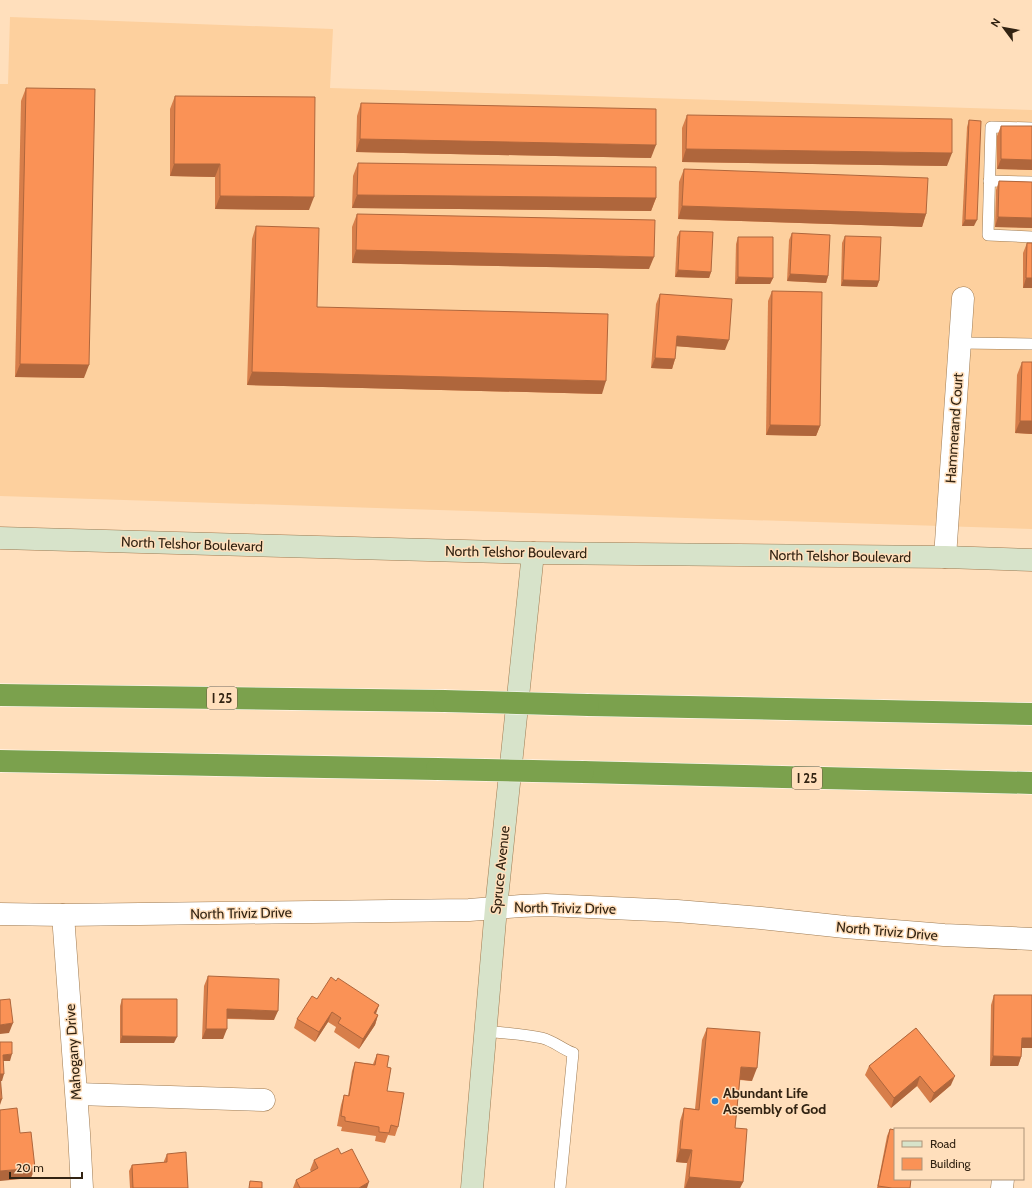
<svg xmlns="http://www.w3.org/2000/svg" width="1032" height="1188" font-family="Cabin,sans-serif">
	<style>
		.built { fill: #fdd09e }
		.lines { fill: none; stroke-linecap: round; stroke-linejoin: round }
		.service-casing { stroke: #9f7b52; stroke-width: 12 }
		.minor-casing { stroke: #9f7b52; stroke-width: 23 }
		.tertiary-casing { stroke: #9f7b52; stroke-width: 23 }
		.secondary-casing { stroke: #9f7b52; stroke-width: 23 }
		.motorway-casing { stroke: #fff; stroke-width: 23 }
		.service { stroke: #fff; stroke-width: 11 }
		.minor { stroke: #fff; stroke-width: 22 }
		.tertiary { stroke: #fff; stroke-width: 22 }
		.secondary { stroke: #d7e3ca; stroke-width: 22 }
		.motorway { stroke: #7ba14d; stroke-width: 22 }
		.motorway-bridge-casing { stroke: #fff; stroke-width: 23; stroke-linecap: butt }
		.motorway-bridge { stroke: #7ba14d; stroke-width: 22 }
		.wall { fill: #d77e4a }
		.shaded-wall { fill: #af663c }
		.building { fill: #fa9256; stroke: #af663c }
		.poi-dot { fill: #2982cf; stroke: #ffdfbc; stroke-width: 1.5 }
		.labels { text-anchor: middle; stroke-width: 3; stroke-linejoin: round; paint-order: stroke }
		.shield { fill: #ffdfbc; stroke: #705b45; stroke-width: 1 }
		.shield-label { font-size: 13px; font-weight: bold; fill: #322312 }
		.street-label { font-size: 14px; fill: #322312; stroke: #ffdfbc }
		.poi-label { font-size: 14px; font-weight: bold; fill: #322312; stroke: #ffdfbc; text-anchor: start }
	</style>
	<rect width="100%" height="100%" fill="#ffdfbc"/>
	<polygon class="built" points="10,17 333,29 330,88 1032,110 1032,529 0,496 0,84 8,84"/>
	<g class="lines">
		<g class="service-casing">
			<g id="service">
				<polyline points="1032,128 991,127 988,235 1032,237"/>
				<polyline points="989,181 1032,182"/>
				<polyline points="960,343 1032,344"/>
				<path d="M485,1031C504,1033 524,1034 542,1038C554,1041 562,1049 573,1053L560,1188"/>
			</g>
		</g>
		<g class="minor-casing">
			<g id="minor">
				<polyline points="945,557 963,298"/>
				<polyline points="63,915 79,1133 82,1188"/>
				<polyline points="77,1094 264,1100"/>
				<polyline points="1002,1188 1003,1179"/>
			</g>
		</g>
		<g class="tertiary-casing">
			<polyline id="tertiary" points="0,914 63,915 469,910 521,906 546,905 677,911 761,918 845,927 944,935 1032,939"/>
		</g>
		<g class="secondary-casing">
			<g id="secondary">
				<polyline points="0,538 533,553 945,557 1032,560"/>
				<polyline points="472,1188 496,908 533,553"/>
			</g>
		</g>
		<g class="motorway-casing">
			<g id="motorway">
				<polyline points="0,695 444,701"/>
				<polyline points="588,705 1032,714"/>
				<polyline points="0,761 437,769"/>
				<polyline points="583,772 1032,783"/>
			</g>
		</g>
		<use href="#service" class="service"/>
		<use href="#minor" class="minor"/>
		<use href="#tertiary" class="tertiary"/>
		<use href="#secondary" class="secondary"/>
		<use href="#motorway" class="motorway"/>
		<g class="motorway-bridge-casing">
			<g id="motorway-bridge">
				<polyline points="444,701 588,705"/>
				<polyline points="437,769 583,772"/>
			</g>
		</g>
		<use href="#motorway-bridge" class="motorway-bridge"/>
	</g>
	<g class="wall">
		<polygon points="26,88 84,378 15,377 21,101"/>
		<polygon points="175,96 309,210 215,209 215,177 170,176 170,109"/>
		<polygon points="361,103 651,158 356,152 357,116"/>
		<polygon points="687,115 947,166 682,162 682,128"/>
		<polygon points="969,120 974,226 962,226 967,127"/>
		<polygon points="1001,126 1032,126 1032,170 997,169 997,136"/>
		<polygon points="358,163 656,198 651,211 352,208 353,176"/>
		<polygon points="684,169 926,214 922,227 678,219 679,182"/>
		<polygon points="999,181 1032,182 1032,228 995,227 996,190"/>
		<polygon points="357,214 649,269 352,263 352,227"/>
		<polygon points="256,226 317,307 602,394 247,385 252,239"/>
		<polygon points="680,231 711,272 709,278 675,277 677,237"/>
		<polygon points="792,233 828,276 826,283 787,281 789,240"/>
		<polygon points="845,236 879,281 877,287 841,286 842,243"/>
		<polygon points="738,237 773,278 770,284 735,284 736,244"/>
		<polygon points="1027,243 1032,288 1023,288 1023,253"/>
		<polygon points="772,291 820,426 816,436 766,435 768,301"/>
		<polygon points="660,294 725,350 676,346 675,359 672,369 651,368 656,304"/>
		<polygon points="1022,362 1032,434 1015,433 1017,375"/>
		<polygon points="208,976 274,1020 227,1019 223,1039 202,1039 204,986"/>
		<polygon points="336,981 379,1005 376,1014 378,1015 375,1025 359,1049 334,1032 336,1027 328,1022 315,1042 294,1028 297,1019 317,999"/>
		<polygon points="994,995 1032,995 1032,1048 1022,1048 1021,1057 1018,1066 990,1066 991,1005"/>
		<polygon points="122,999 174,1043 120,1043 120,1006"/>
		<polygon points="707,1028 752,1081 740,1080 735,1128 743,1182 740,1188 684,1188 687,1163 676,1162 680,1121 684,1108 695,1109 702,1040"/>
		<polygon points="916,1028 951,1085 930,1103 917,1086 891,1108 865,1075 869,1066"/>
		<polygon points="377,1054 387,1067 387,1091 398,1127 395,1136 388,1135 385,1143 375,1141 376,1136 341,1131 342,1127 337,1126 341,1105 344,1095 348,1096 352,1071 355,1062 373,1064"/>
		<polygon points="890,1129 910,1188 877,1188 887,1136"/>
		<polygon points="167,1154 188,1188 130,1188 129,1171 132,1165 164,1162 164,1161"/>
		<polygon points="341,1154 367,1188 293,1188 296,1180 311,1172 310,1170 314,1160"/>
	</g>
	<g class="shaded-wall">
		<polygon points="360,139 656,145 651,158 356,152"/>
		<polygon points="686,149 952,153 947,166 682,162"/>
		<polygon points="1001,159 1032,160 1032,170 997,169"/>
		<polygon points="174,164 220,164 215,177 170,176"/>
		<polygon points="357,195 656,198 651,211 352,208"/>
		<polygon points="220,196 314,197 309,210 215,209"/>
		<polygon points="682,206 926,214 922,227 678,219"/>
		<polygon points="998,217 1032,218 1032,228 995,227"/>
		<polygon points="965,220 977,220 974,226 962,226"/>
		<polygon points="356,250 654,257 649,269 352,263"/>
		<polygon points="678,270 711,272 709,278 675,277"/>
		<polygon points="790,274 828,276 826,283 787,281"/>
		<polygon points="738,277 773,278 770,284 735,284"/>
		<polygon points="1026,278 1032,278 1032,288 1023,288"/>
		<polygon points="843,280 879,281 877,287 841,286"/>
		<polygon points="677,336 729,340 725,350 674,346"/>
		<polygon points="655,358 675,359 672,369 651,368"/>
		<polygon points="20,364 89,365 84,378 15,377"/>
		<polygon points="252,372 606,381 602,394 247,385"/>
		<polygon points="1020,421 1032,421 1032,434 1015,433"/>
		<polygon points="770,425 820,426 816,436 766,435"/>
		<polygon points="379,1005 375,1015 374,1013"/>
		<polygon points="227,1009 278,1011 274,1020 224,1018"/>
		<polygon points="332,1012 328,1022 315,1042 319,1032"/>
		<polygon points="378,1015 375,1025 359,1049 363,1039"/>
		<polygon points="13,1023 9,1033 0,1034 0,1025"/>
		<polygon points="206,1029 227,1029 223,1039 202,1039"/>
		<polygon points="122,1036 177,1037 174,1043 120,1043"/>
		<polygon points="1022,1038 1032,1038 1032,1048 1018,1048"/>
		<polygon points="12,1054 10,1061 0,1061 3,1055"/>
		<polygon points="993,1056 1021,1057 1018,1066 990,1066"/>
		<polygon points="741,1067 757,1068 752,1081 736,1079"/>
		<polygon points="0,1074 4,1074 2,1081 0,1081"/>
		<polygon points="920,1076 917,1086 891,1108 894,1098"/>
		<polygon points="955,1076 951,1085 930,1103 934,1093"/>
		<polygon points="0,1099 2,1099 0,1105"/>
		<polygon points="680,1149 692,1150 687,1163 676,1162"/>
		<polygon points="35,1168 31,1178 0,1181 0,1171"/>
		<polygon points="689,1177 743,1182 740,1188 685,1188"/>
		<polygon points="369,1182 367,1188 359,1188"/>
	</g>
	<g class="building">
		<polygon points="26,88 95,89 89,365 20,364"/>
		<polygon points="175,96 315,97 314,197 220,196 220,164 174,164"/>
		<polygon points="361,103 656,109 656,145 360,139"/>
		<polygon points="687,115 952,119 952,153 686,149"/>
		<polygon points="969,120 981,121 977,220 965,220"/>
		<polygon points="1001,126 1032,126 1032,160 1001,159"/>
		<polygon points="358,163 656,167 656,198 357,195"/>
		<polygon points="684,169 928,178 926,214 682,206"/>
		<polygon points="999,181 1032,182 1032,218 998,217"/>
		<polygon points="357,214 655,220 654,257 356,250"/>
		<polygon points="256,226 319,228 317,307 608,314 606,381 252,372"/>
		<polygon points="680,231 713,232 711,272 678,270"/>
		<polygon points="792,233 830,235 828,276 790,274"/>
		<polygon points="845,236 881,237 879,281 843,280"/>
		<polygon points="738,237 773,237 773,278 738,277"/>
		<polygon points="1027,243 1032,243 1032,278 1026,278"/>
		<polygon points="772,291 822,292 820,426 770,425"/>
		<polygon points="660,294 732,299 729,340 677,336 675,359 655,358"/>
		<polygon points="1022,362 1032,362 1032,421 1020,421"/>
		<polygon points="208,976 279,979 278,1011 227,1009 227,1029 206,1029"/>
		<polygon points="331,977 336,981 338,978 379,1005 374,1013 378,1015 363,1039 338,1023 341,1018 332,1012 319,1032 297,1019 312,996 317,999"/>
		<polygon points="994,995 1032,995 1032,1038 1022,1038 1021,1057 993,1056"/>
		<polygon points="10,999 13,1023 0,1025 0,1000"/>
		<polygon points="122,999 177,999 177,1037 122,1036"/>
		<polygon points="707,1028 760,1032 757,1068 741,1067 735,1128 747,1129 743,1182 689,1177 692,1150 680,1149 684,1108 699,1110"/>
		<polygon points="916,1028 955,1076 934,1093 920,1076 894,1098 869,1066"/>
		<polygon points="0,1042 12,1042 12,1054 3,1055 4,1074 0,1074 2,1099 0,1099"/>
		<polygon points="377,1054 389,1056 387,1067 391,1068 387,1091 404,1093 398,1127 391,1125 389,1133 379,1132 379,1127 345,1121 345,1117 341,1116 344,1095 349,1096 355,1062 375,1065"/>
		<polygon points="17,1108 20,1133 31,1132 35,1168 0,1171 0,1110"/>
		<polygon points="890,1129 895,1130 895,1179 911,1179 910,1188 892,1188 878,1186"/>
		<polygon points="338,1148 341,1154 352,1149 369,1182 359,1188 300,1188 296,1180 318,1168 314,1160"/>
		<polygon points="186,1152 188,1188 133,1188 132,1165 167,1162 167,1154"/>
		<polygon points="250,1181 262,1182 262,1188 249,1188"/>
	</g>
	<circle class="poi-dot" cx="715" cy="1101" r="4"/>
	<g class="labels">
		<g class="shield">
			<rect x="207" y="687" width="30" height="22" rx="3"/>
			<rect x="792" y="767" width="30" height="22" rx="3"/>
		</g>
		<g class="shield-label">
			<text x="222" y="703">I 25</text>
			<text x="807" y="783">I 25</text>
		</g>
		<g class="street-label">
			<text transform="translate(954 428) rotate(-86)" y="5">Hammerand Court</text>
			<text transform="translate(192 544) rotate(2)" y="5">North Telshor Boulevard</text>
			<text transform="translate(516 552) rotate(1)" y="5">North Telshor Boulevard</text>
			<text transform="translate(840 556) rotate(1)" y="5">North Telshor Boulevard</text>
			<text transform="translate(500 870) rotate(-84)" y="5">Spruce Avenue</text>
			<text transform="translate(565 908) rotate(1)" y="5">North Triviz Drive</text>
			<text transform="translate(241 913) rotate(-1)" y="5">North Triviz Drive</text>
			<text transform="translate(887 931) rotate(5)" y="5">North Triviz Drive</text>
			<text transform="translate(73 1052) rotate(-94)" y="5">Mahogany Drive</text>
		</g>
		<g class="poi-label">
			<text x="723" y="1098">Abundant Life<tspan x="723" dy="16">Assembly of God</tspan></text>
		</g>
	</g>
	<rect x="894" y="1128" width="130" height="52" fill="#ffdfbc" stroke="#ad9478"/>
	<rect x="902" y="1141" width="20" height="6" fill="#d7e3ca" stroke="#ad9478"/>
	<text x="930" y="1148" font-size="12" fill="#322312">Road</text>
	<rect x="902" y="1158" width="20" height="12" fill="#fa9256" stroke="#ad9478"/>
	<text x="930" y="1168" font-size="12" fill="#322312">Building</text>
	<g transform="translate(1004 28) rotate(302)" stroke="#ffdfbc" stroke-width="3" paint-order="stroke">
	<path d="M0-3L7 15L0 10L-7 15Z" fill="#322312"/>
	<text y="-6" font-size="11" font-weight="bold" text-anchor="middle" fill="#322312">N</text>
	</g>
	<path d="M10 1172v6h72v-6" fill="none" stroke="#322312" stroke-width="2"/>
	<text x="16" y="1172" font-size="12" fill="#322312" stroke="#ffdfbc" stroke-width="3" paint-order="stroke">20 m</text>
</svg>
